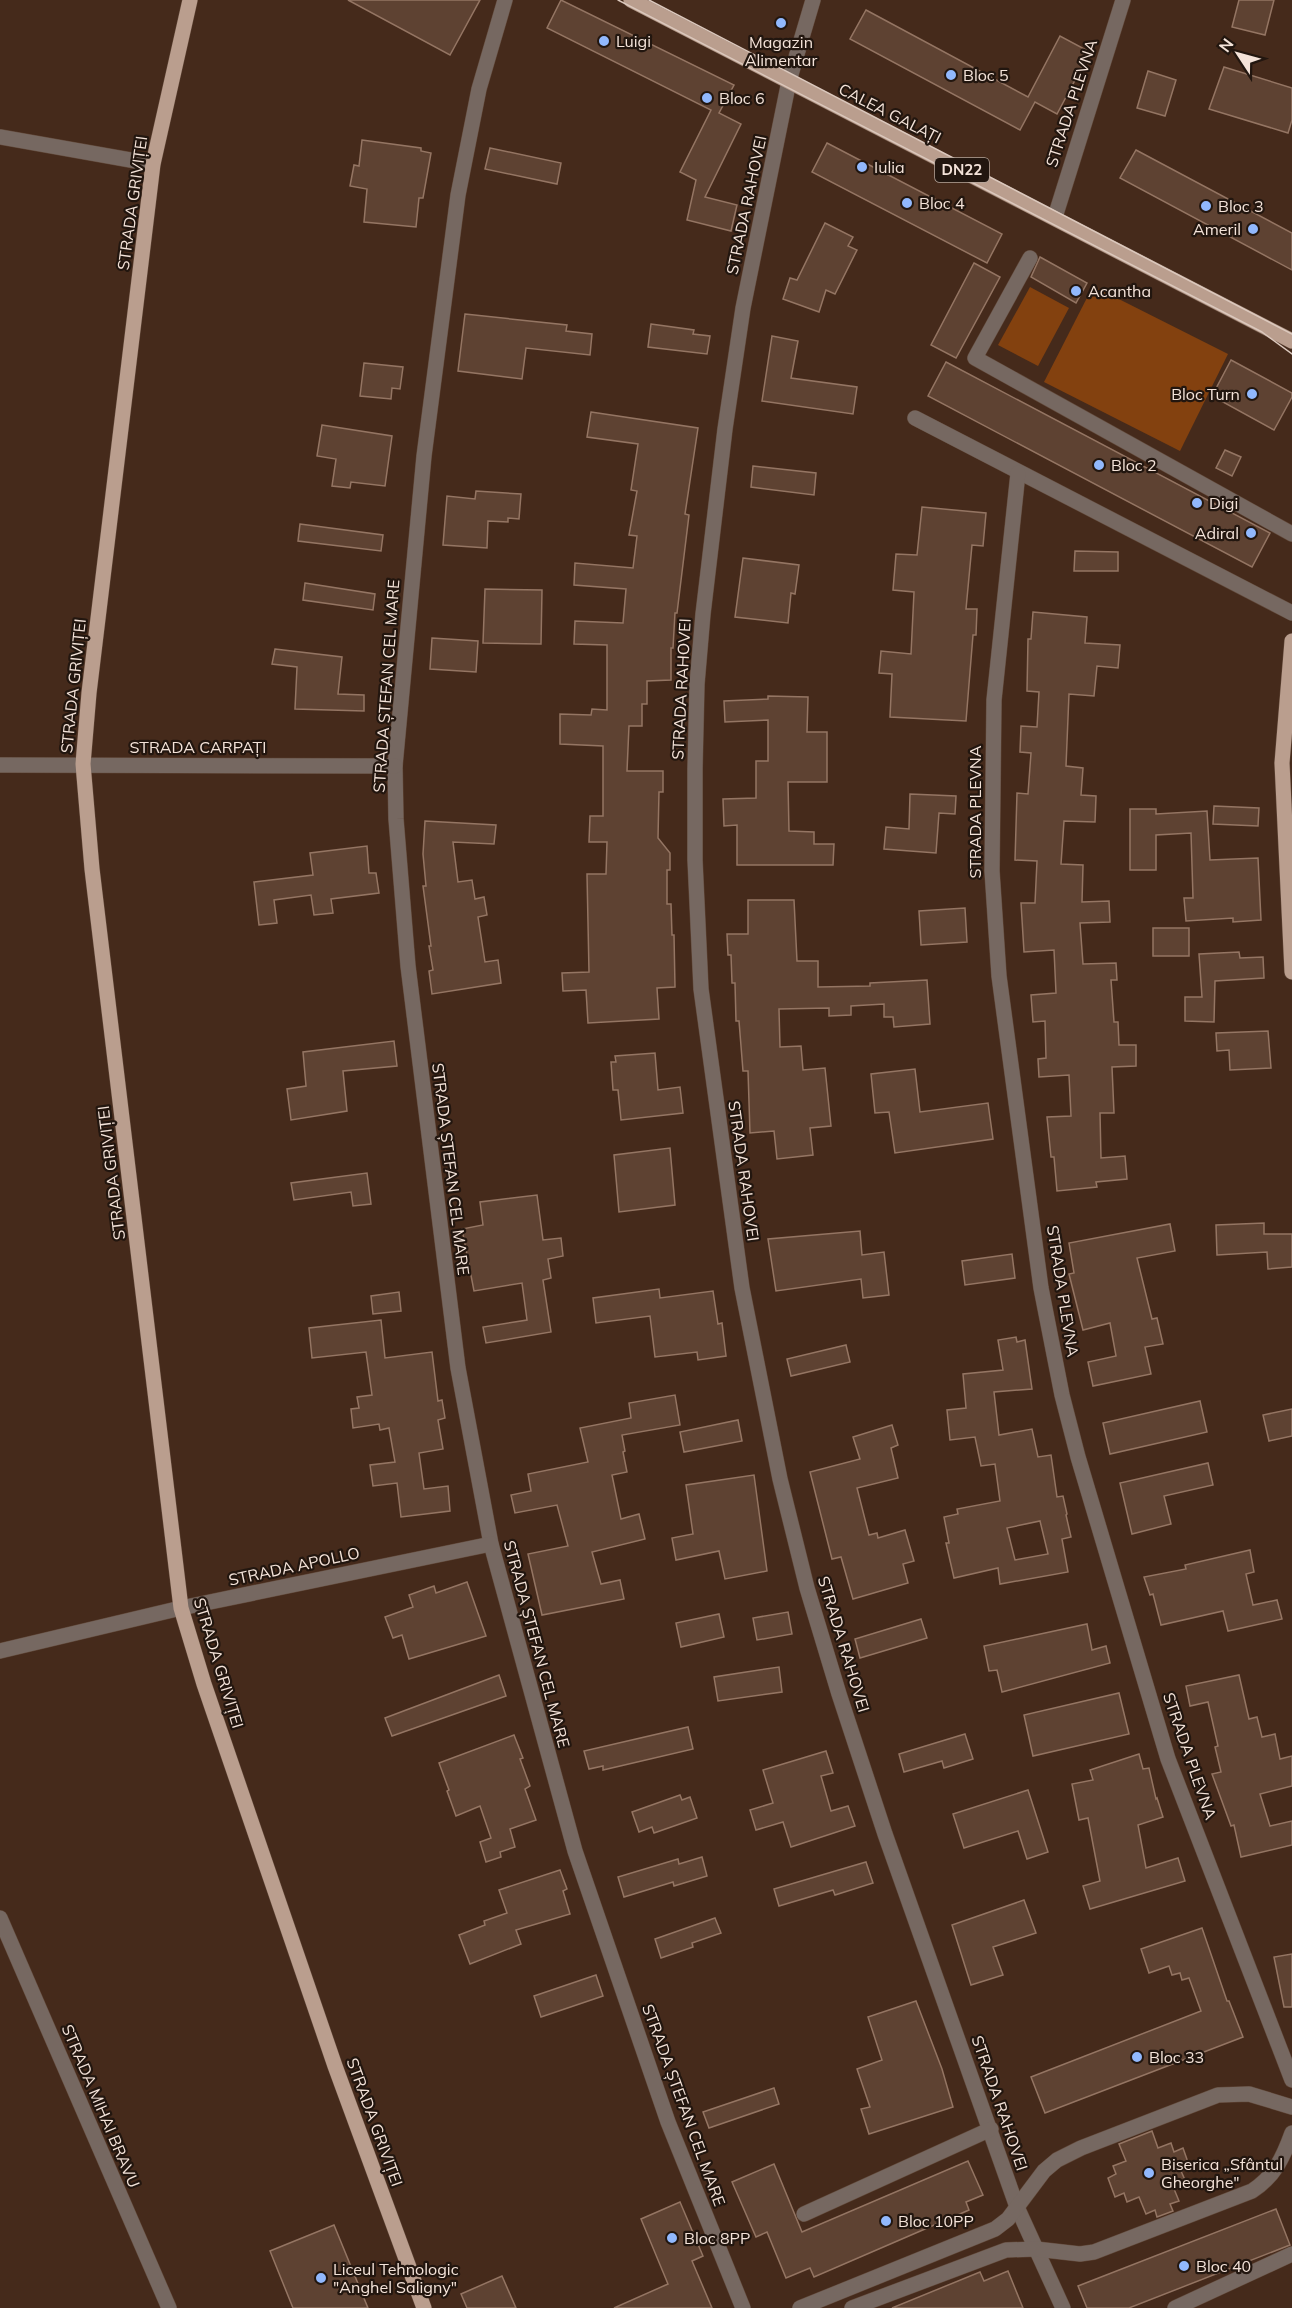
<svg xmlns="http://www.w3.org/2000/svg" width="1292" height="2308" font-family="Mulish,sans-serif">
	<style>
		.green { fill: #83410f }
		.building { fill: #5e4232; stroke: #947563; stroke-width: 1.5; fill-rule: evenodd }
		.lines { fill: none; stroke-linecap: round; stroke-linejoin: round }
		.minor-casing { stroke: #614839; stroke-width: 16 }
		.major-casing { stroke: #614839; stroke-width: 16 }
		.minor { stroke: #766861; stroke-width: 15 }
		.major { stroke: #ba9e8e; stroke-width: 15 }
		.tram { stroke: #dbc8bd; stroke-width: 1.5 }
		.poi-dot { fill: #91b8fd; stroke: #22160f; stroke-width: 2 }
		.labels { text-anchor: middle; stroke-width: 4.5; stroke-linejoin: round; paint-order: stroke }
		.shield { fill: #22160f; stroke: #b5a69c; stroke-width: 1.5 }
		.shield-label { font-size: 15px; font-weight: bold; fill: #f4e3d9 }
		.poi-label { font-size: 16px; fill: #f4e3d9; stroke: #22160f; text-anchor: start }
		.street-label { font-size: 16px; fill: #f4e3d9; stroke: #22160f }
	</style>
	<rect width="100%" height="100%" fill="#452a1b"/>
	<g class="green">
		<polygon points="1093,286 1228,354 1180,451 1044,382"/>
		<polygon points="1030,287 1069,308 1038,366 998,345"/>
	</g>
	<g class="building">
		<polygon points="348,0 480,0 450,55"/>
		<polygon points="561,0 734,85 719,113 741,124 705,197 737,205 731,231 687,220 696,180 680,172 711,110 547,28"/>
		<polygon points="1239,0 1274,0 1265,35 1232,27"/>
		<polygon points="866,10 1028,97 1060,36 1090,52 1057,114 1035,102 1020,130 850,39"/>
		<polygon points="1224,67 1292,88 1292,120 1288,133 1209,109"/>
		<polygon points="1148,71 1176,80 1165,116 1137,108"/>
		<polygon points="362,140 421,148 421,151 431,153 423,198 419,198 416,227 364,222 367,189 350,186 354,165 359,166"/>
		<polygon points="827,143 1002,234 987,263 812,172"/>
		<polygon points="490,148 561,163 557,184 485,169"/>
		<polygon points="1136,150 1292,233 1292,270 1120,178"/>
		<polygon points="825,223 853,237 848,246 857,250 835,294 826,290 819,312 783,299 790,278 797,280"/>
		<polygon points="1040,257 1087,283 1076,303 1031,277"/>
		<polygon points="974,263 1000,277 956,358 931,345"/>
		<polygon points="465,314 567,325 566,331 592,334 590,355 526,348 522,379 458,371"/>
		<polygon points="651,324 694,330 693,334 710,336 707,354 648,347"/>
		<polygon points="772,336 798,341 791,378 857,387 853,414 762,401"/>
		<polygon points="1231,360 1292,393 1292,397 1274,430 1212,396"/>
		<polygon points="946,362 1270,533 1252,567 928,396"/>
		<polygon points="364,363 403,367 400,389 392,388 391,399 360,396"/>
		<polygon points="591,412 698,428 685,514 689,515 677,613 675,613 673,648 671,648 671,680 647,681 647,704 642,704 642,726 629,726 627,771 663,771 663,792 659,792 658,838 670,853 670,870 667,870 667,904 671,904 672,935 674,935 675,987 657,988 659,1019 588,1023 586,990 563,991 562,973 589,972 587,874 606,874 607,842 589,842 590,816 603,816 603,746 560,744 560,714 591,715 592,709 607,710 607,645 574,644 575,621 623,623 626,589 574,585 575,563 633,568 637,536 629,535 637,491 631,490 638,444 587,437"/>
		<polygon points="322,425 392,436 385,486 351,482 350,488 332,486 336,459 317,456"/>
		<polygon points="1225,450 1241,457 1232,476 1216,468"/>
		<polygon points="753,466 816,473 814,495 751,487"/>
		<polygon points="476,491 521,494 519,519 508,518 508,522 488,521 487,548 443,545 447,496 475,499"/>
		<polygon points="922,507 986,513 983,546 972,545 966,609 977,609 976,635 973,635 966,721 890,717 892,674 879,673 881,651 911,654 914,592 893,590 896,554 917,555"/>
		<polygon points="300,524 383,535 381,551 298,541"/>
		<polygon points="1075,551 1118,552 1118,571 1074,571"/>
		<polygon points="743,558 799,565 795,594 791,593 788,623 735,617"/>
		<polygon points="305,583 375,594 373,610 303,600"/>
		<polygon points="485,589 542,590 541,644 483,643"/>
		<polygon points="1033,612 1087,617 1085,643 1120,645 1118,668 1097,666 1094,696 1069,694 1066,766 1083,768 1081,795 1096,796 1095,822 1064,821 1061,864 1083,865 1082,902 1109,901 1110,922 1080,923 1083,964 1116,963 1117,980 1111,980 1114,1022 1118,1022 1119,1045 1136,1045 1136,1066 1112,1067 1114,1113 1100,1113 1101,1158 1125,1156 1127,1179 1096,1182 1097,1187 1057,1191 1054,1157 1051,1157 1047,1117 1071,1116 1069,1075 1039,1077 1038,1059 1046,1058 1045,1021 1033,1022 1031,995 1056,993 1054,950 1024,952 1021,903 1035,903 1037,861 1015,860 1017,793 1028,794 1031,753 1020,752 1021,726 1037,727 1039,692 1027,691 1028,639 1031,639"/>
		<polygon points="432,638 478,641 476,672 430,669"/>
		<polygon points="275,649 342,657 338,694 364,695 364,711 295,709 297,667 272,664"/>
		<polygon points="768,696 808,697 807,732 827,732 827,782 788,782 789,831 814,832 814,844 834,844 833,865 737,865 737,825 724,826 723,799 756,798 756,761 768,761 768,720 725,722 724,701 768,699"/>
		<polygon points="910,794 956,796 955,814 939,813 936,853 884,849 886,827 909,829"/>
		<polygon points="1214,806 1259,808 1258,826 1213,824"/>
		<polygon points="1130,809 1156,809 1156,814 1207,811 1210,860 1258,858 1261,920 1233,922 1233,918 1186,921 1184,898 1193,898 1191,833 1156,835 1156,870 1130,870"/>
		<polygon points="425,821 496,825 494,844 453,842 458,882 472,880 475,899 484,897 487,915 478,917 485,962 498,960 501,983 432,994 429,971 433,970 429,946 431,946 423,886 426,886 423,854"/>
		<polygon points="367,846 369,873 376,873 379,893 331,899 333,913 314,915 311,895 274,900 277,923 259,925 254,882 313,875 310,853"/>
		<polygon points="748,900 794,900 797,961 818,961 818,987 870,986 870,983 927,980 930,1024 894,1027 893,1017 884,1017 884,1004 851,1006 851,1015 829,1016 829,1008 779,1009 780,1047 801,1046 803,1070 825,1068 831,1126 810,1128 813,1155 777,1159 774,1131 750,1133 748,1071 743,1071 739,1021 736,1021 735,983 732,983 731,955 728,955 727,934 748,934"/>
		<polygon points="965,908 967,942 921,945 919,911"/>
		<rect x="1153" y="928" width="36" height="28"/>
		<polygon points="1239,952 1240,958 1263,957 1264,978 1215,981 1214,1022 1185,1021 1185,997 1202,997 1199,954"/>
		<polygon points="1268,1031 1271,1068 1230,1070 1229,1050 1217,1051 1216,1033"/>
		<polygon points="394,1041 397,1066 343,1071 347,1111 291,1120 287,1089 306,1086 303,1052"/>
		<polygon points="655,1053 658,1090 680,1087 683,1113 621,1120 618,1090 613,1090 611,1062 616,1062 615,1056"/>
		<polygon points="915,1069 920,1112 988,1103 993,1139 895,1153 889,1112 875,1113 871,1074"/>
		<polygon points="670,1148 675,1205 619,1212 614,1155"/>
		<polygon points="367,1173 371,1204 353,1206 351,1192 294,1200 291,1183"/>
		<polygon points="537,1195 543,1240 561,1238 563,1256 548,1259 551,1278 543,1280 551,1332 486,1343 483,1327 527,1320 522,1283 474,1291 462,1229 483,1225 480,1202"/>
		<polygon points="1264,1223 1264,1234 1292,1234 1292,1267 1268,1269 1267,1252 1217,1255 1216,1225"/>
		<polygon points="1170,1224 1175,1251 1137,1258 1152,1319 1157,1318 1163,1344 1145,1347 1151,1374 1093,1386 1088,1362 1116,1356 1110,1323 1083,1330 1069,1274 1074,1273 1069,1243"/>
		<polygon points="860,1231 862,1255 884,1252 889,1295 863,1298 861,1279 776,1291 768,1239"/>
		<polygon points="1012,1254 1015,1278 965,1285 962,1261"/>
		<polygon points="659,1289 660,1298 713,1291 718,1324 722,1323 726,1356 698,1360 697,1352 655,1357 650,1316 596,1323 593,1298"/>
		<polygon points="399,1292 401,1311 373,1314 371,1296"/>
		<polygon points="381,1320 385,1358 432,1352 438,1401 442,1400 445,1418 438,1420 443,1449 419,1453 424,1489 448,1486 450,1511 401,1517 397,1483 373,1486 370,1465 395,1462 389,1428 380,1430 379,1424 353,1428 351,1409 359,1408 357,1397 372,1395 366,1352 312,1358 309,1328"/>
		<path d="M1016,1337L1017,1342L1025,1340L1032,1389L994,1392L999,1435L1032,1429L1038,1457L1051,1455L1057,1497L1063,1496L1067,1514L1066,1515L1071,1537L1062,1539L1068,1572L1000,1584L998,1568L954,1578L946,1543H949L944,1517L958,1514L957,1509L1000,1501L995,1464L981,1466L975,1437L950,1440L947,1410L966,1408L963,1374L1003,1370L998,1340ZM1040,1521L1048,1554L1015,1560L1007,1528Z"/>
		<polygon points="846,1345 850,1362 791,1376 787,1359"/>
		<polygon points="675,1395 680,1425 622,1435 625,1451 623,1452 627,1472 612,1475 621,1519 639,1514 645,1539 592,1552 601,1584 620,1580 624,1599 542,1615 528,1554 568,1546 557,1505 515,1513 511,1495 531,1491 528,1474 588,1462 580,1428 631,1418 629,1403"/>
		<polygon points="1200,1401 1207,1432 1110,1454 1103,1423"/>
		<polygon points="1292,1409 1292,1436 1269,1441 1263,1415"/>
		<polygon points="738,1420 742,1441 684,1452 680,1432"/>
		<polygon points="892,1425 898,1445 891,1448 898,1478 857,1488 869,1535 877,1533 878,1538 905,1530 914,1561 903,1564 908,1583 853,1599 841,1557 832,1559 810,1472 860,1459 853,1437"/>
		<polygon points="1208,1463 1213,1485 1164,1496 1171,1524 1132,1534 1120,1483"/>
		<polygon points="754,1475 767,1571 725,1579 719,1551 676,1560 672,1538 693,1534 686,1485"/>
		<polygon points="1250,1550 1254,1572 1246,1574 1253,1605 1277,1600 1282,1619 1228,1631 1223,1611 1161,1625 1153,1594 1150,1595 1144,1577 1186,1569 1185,1565"/>
		<polygon points="467,1582 486,1636 409,1659 402,1635 393,1638 385,1617 413,1607 409,1595 434,1586 436,1593"/>
		<polygon points="788,1612 792,1634 757,1640 753,1618"/>
		<polygon points="719,1614 724,1637 681,1647 676,1623"/>
		<polygon points="921,1619 927,1638 860,1658 855,1639"/>
		<polygon points="1087,1624 1092,1650 1106,1646 1110,1663 1002,1692 997,1670 989,1671 984,1646"/>
		<polygon points="779,1667 782,1692 718,1701 714,1677"/>
		<polygon points="499,1675 506,1696 392,1736 385,1718"/>
		<polygon points="1239,1675 1249,1719 1257,1717 1262,1737 1275,1734 1280,1759 1292,1756 1292,1786 1260,1794 1270,1826 1292,1821 1292,1845 1241,1857 1234,1825 1231,1826 1212,1774 1221,1772 1215,1747 1218,1746 1208,1702 1190,1706 1186,1686"/>
		<polygon points="1119,1693 1129,1734 1033,1756 1024,1715"/>
		<polygon points="688,1727 693,1749 603,1770 603,1766 589,1769 584,1751"/>
		<polygon points="965,1734 973,1759 944,1768 942,1761 904,1772 899,1754"/>
		<polygon points="514,1735 523,1758 520,1759 530,1786 525,1789 536,1820 510,1829 515,1847 500,1852 501,1857 486,1862 480,1842 491,1838 480,1806 456,1816 447,1791 449,1790 439,1763"/>
		<polygon points="826,1751 833,1773 821,1776 831,1811 848,1806 855,1826 791,1847 783,1822 756,1830 750,1810 773,1803 763,1770"/>
		<polygon points="1139,1754 1143,1769 1149,1768 1156,1799 1157,1798 1163,1817 1138,1825 1146,1868 1178,1858 1185,1881 1090,1909 1083,1886 1100,1881 1088,1818 1079,1820 1072,1784 1093,1780 1090,1770"/>
		<polygon points="1028,1790 1048,1852 1027,1859 1018,1831 964,1848 953,1814"/>
		<polygon points="680,1795 682,1800 690,1797 697,1818 654,1833 652,1827 639,1832 632,1812"/>
		<polygon points="702,1857 707,1876 674,1886 673,1882 624,1897 618,1877 678,1859 679,1864"/>
		<polygon points="866,1862 873,1883 835,1895 833,1890 779,1906 774,1889"/>
		<polygon points="560,1870 567,1889 563,1891 570,1914 516,1930 521,1944 470,1964 459,1935 485,1925 484,1921 507,1913 499,1890"/>
		<polygon points="1024,1900 1036,1933 993,1947 1003,1975 971,1985 952,1925"/>
		<polygon points="715,1918 721,1933 692,1943 693,1947 661,1958 655,1939"/>
		<polygon points="1202,1928 1227,2001 1229,2001 1243,2037 1045,2113 1031,2077 1201,2011 1189,1978 1182,1980 1180,1973 1172,1975 1169,1966 1149,1973 1141,1949"/>
		<polygon points="1292,1954 1292,2007 1284,2007 1274,1957"/>
		<polygon points="596,1975 603,1996 541,2017 534,1996"/>
		<polygon points="916,2001 942,2069 953,2107 869,2134 861,2109 870,2107 857,2069 882,2060 868,2017"/>
		<polygon points="774,2088 779,2104 709,2128 703,2112"/>
		<polygon points="1152,2131 1158,2148 1171,2143 1174,2152 1183,2148 1190,2168 1181,2171 1185,2180 1172,2184 1179,2201 1170,2204 1173,2211 1157,2217 1155,2210 1146,2214 1139,2197 1127,2202 1124,2193 1115,2197 1108,2178 1116,2174 1113,2166 1126,2161 1119,2144"/>
		<polygon points="968,2161 983,2195 966,2202 969,2210 814,2277 810,2268 786,2278 767,2232 756,2237 732,2182 774,2164 802,2232"/>
		<polygon points="680,2202 703,2256 692,2261 712,2308 614,2308 668,2284 641,2219"/>
		<polygon points="1276,2209 1290,2245 1129,2308 1087,2308 1078,2286"/>
		<polygon points="334,2225 368,2308 293,2308 270,2251"/>
		<polygon points="1008,2271 1023,2308 892,2308 980,2272 984,2281"/>
		<polygon points="502,2276 516,2308 467,2308 461,2294"/>
	</g>
	<g class="lines">
		<g class="minor-casing">
			<g id="minor">
				<polyline points="505,0 479,89 458,195 424,456 395,766 396,819 408,966 458,1368 491,1544 575,1851 668,2122 743,2308"/>
				<polyline points="813,0 789,81 743,308 725,429 703,614 697,684 695,769 695,860 701,989 742,1288 780,1479 807,1588 839,1694 885,1834 1017,2207 1063,2308"/>
				<polyline points="0,137 153,164"/>
				<polyline points="1055,217 1123,0"/>
				<polyline points="1030,258 975,358 1292,534"/>
				<polyline points="915,418 1292,613"/>
				<polyline points="1018,473 994,700 992,871 999,976 1041,1288 1062,1395 1078,1457 1168,1759 1292,2080"/>
				<polyline points="0,765 395,766"/>
				<polyline points="0,1651 181,1608 491,1544"/>
				<polyline points="0,1918 169,2308"/>
				<polyline points="804,2214 991,2129"/>
				<polyline points="800,2308 995,2229 1008,2219 1044,2171 1057,2160 1081,2148 1218,2095 1249,2094 1292,2107"/>
				<path d="M852,2308L1006,2250L1036,2249L1080,2254L1094,2252L1252,2191C1274,2177 1283,2158 1292,2133"/>
				<polyline points="1175,2308 1292,2254"/>
			</g>
		</g>
		<g class="major-casing">
			<g id="major">
				<polyline points="190,0 153,164 89,693 83,764 92,869 181,1608 204,1684 335,2066 424,2308"/>
				<polyline points="631,0 1292,341"/>
				<polyline points="1292,641 1282,763 1292,972"/>
			</g>
		</g>
		<use href="#minor" class="minor"/>
		<use href="#major" class="major"/>
		<g class="tram">
			<polyline points="618,0 1262,332 1292,354"/>
			<polyline points="649,0 1292,334"/>
		</g>
	</g>
	<g class="poi-dot">
		<circle cx="781" cy="23" r="6"/>
		<circle cx="604" cy="41" r="6"/>
		<circle cx="951" cy="75" r="6"/>
		<circle cx="707" cy="98" r="6"/>
		<circle cx="862" cy="167" r="6"/>
		<circle cx="907" cy="203" r="6"/>
		<circle cx="1206" cy="206" r="6"/>
		<circle cx="1253" cy="229" r="6"/>
		<circle cx="1076" cy="291" r="6"/>
		<circle cx="1252" cy="394" r="6"/>
		<circle cx="1099" cy="465" r="6"/>
		<circle cx="1197" cy="503" r="6"/>
		<circle cx="1251" cy="533" r="6"/>
		<circle cx="1137" cy="2057" r="6"/>
		<circle cx="1149" cy="2173" r="6"/>
		<circle cx="886" cy="2221" r="6"/>
		<circle cx="672" cy="2238" r="6"/>
		<circle cx="1184" cy="2266" r="6"/>
		<circle cx="321" cy="2278" r="6"/>
	</g>
	<g class="labels">
		<rect class="shield" x="935" y="158" width="54" height="24" rx="4.5"/>
		<g class="shield-label">
			<text x="962" y="175">DN22</text>
		</g>
		<g class="poi-label">
			<text x="616" y="47">Luigi</text>
			<text x="781" y="48" text-anchor="middle">Magazin<tspan x="781" dy="18">Alimentar</tspan></text>
			<text x="963" y="81">Bloc 5</text>
			<text x="719" y="104">Bloc 6</text>
			<text x="874" y="173">Iulia</text>
			<text x="919" y="209">Bloc 4</text>
			<text x="1218" y="212">Bloc 3</text>
			<text x="1241" y="235" text-anchor="end">Ameril</text>
			<text x="1088" y="297">Acantha</text>
			<text x="1240" y="400" text-anchor="end">Bloc Turn</text>
			<text x="1111" y="471">Bloc 2</text>
			<text x="1209" y="509">Digi</text>
			<text x="1239" y="539" text-anchor="end">Adiral</text>
			<text x="1149" y="2063">Bloc 33</text>
			<text x="1161" y="2170">Biserica „Sfântul<tspan x="1161" dy="18">Gheorghe"</tspan></text>
			<text x="898" y="2227">Bloc 10PP</text>
			<text x="684" y="2244">Bloc 8PP</text>
			<text x="1196" y="2272">Bloc 40</text>
			<text x="333" y="2275">Liceul Tehnologic<tspan x="333" dy="18">"Anghel Saligny"</tspan></text>
		</g>
		<g class="street-label">
			<text transform="translate(1071 103) rotate(-72)" y="6">STRADA PLEVNA</text>
			<text transform="translate(890 113) rotate(27)" y="6">CALEA GALAȚI</text>
			<text transform="translate(132 203) rotate(-82)" y="6">STRADA GRIVIȚEI</text>
			<text transform="translate(746 205) rotate(-78)" y="6">STRADA RAHOVEI</text>
			<text transform="translate(73 686) rotate(-84)" y="6">STRADA GRIVIȚEI</text>
			<text transform="translate(386 686) rotate(-86)" y="6">STRADA ȘTEFAN CEL MARE</text>
			<text transform="translate(681 689) rotate(-87)" y="6">STRADA RAHOVEI</text>
			<text x="198" y="753">STRADA CARPAȚI</text>
			<text transform="translate(975 812) rotate(-90)" y="6">STRADA PLEVNA</text>
			<text transform="translate(451 1169) rotate(83)" y="6">STRADA ȘTEFAN CEL MARE</text>
			<text transform="translate(744 1171) rotate(82)" y="6">STRADA RAHOVEI</text>
			<text transform="translate(111 1173) rotate(-97)" y="6">STRADA GRIVIȚEI</text>
			<text transform="translate(1063 1291) rotate(81)" y="6">STRADA PLEVNA</text>
			<text transform="translate(294 1566) rotate(-12)" y="6">STRADA APOLLO</text>
			<text transform="translate(537 1644) rotate(75)" y="6">STRADA ȘTEFAN CEL MARE</text>
			<text transform="translate(844 1644) rotate(73)" y="6">STRADA RAHOVEI</text>
			<text transform="translate(219 1663) rotate(73)" y="6">STRADA GRIVIȚEI</text>
			<text transform="translate(1190 1756) rotate(71)" y="6">STRADA PLEVNA</text>
			<text transform="translate(1000 2103) rotate(71)" y="6">STRADA RAHOVEI</text>
			<text transform="translate(684 2105) rotate(70)" y="6">STRADA ȘTEFAN CEL MARE</text>
			<text transform="translate(101 2106) rotate(67)" y="6">STRADA MIHAI BRAVU</text>
			<text transform="translate(375 2122) rotate(70)" y="6">STRADA GRIVIȚEI</text>
		</g>
	</g>
	<g transform="translate(1238 54) rotate(306)" stroke="#22160f" stroke-width="4.5" paint-order="stroke">
	<path d="M0-4.5L10 22L0 15L-10 22Z" fill="#f4e3d9"/>
	<text y="-9" font-size="16" font-weight="bold" text-anchor="middle" fill="#f4e3d9">N</text>
	</g>
</svg>
